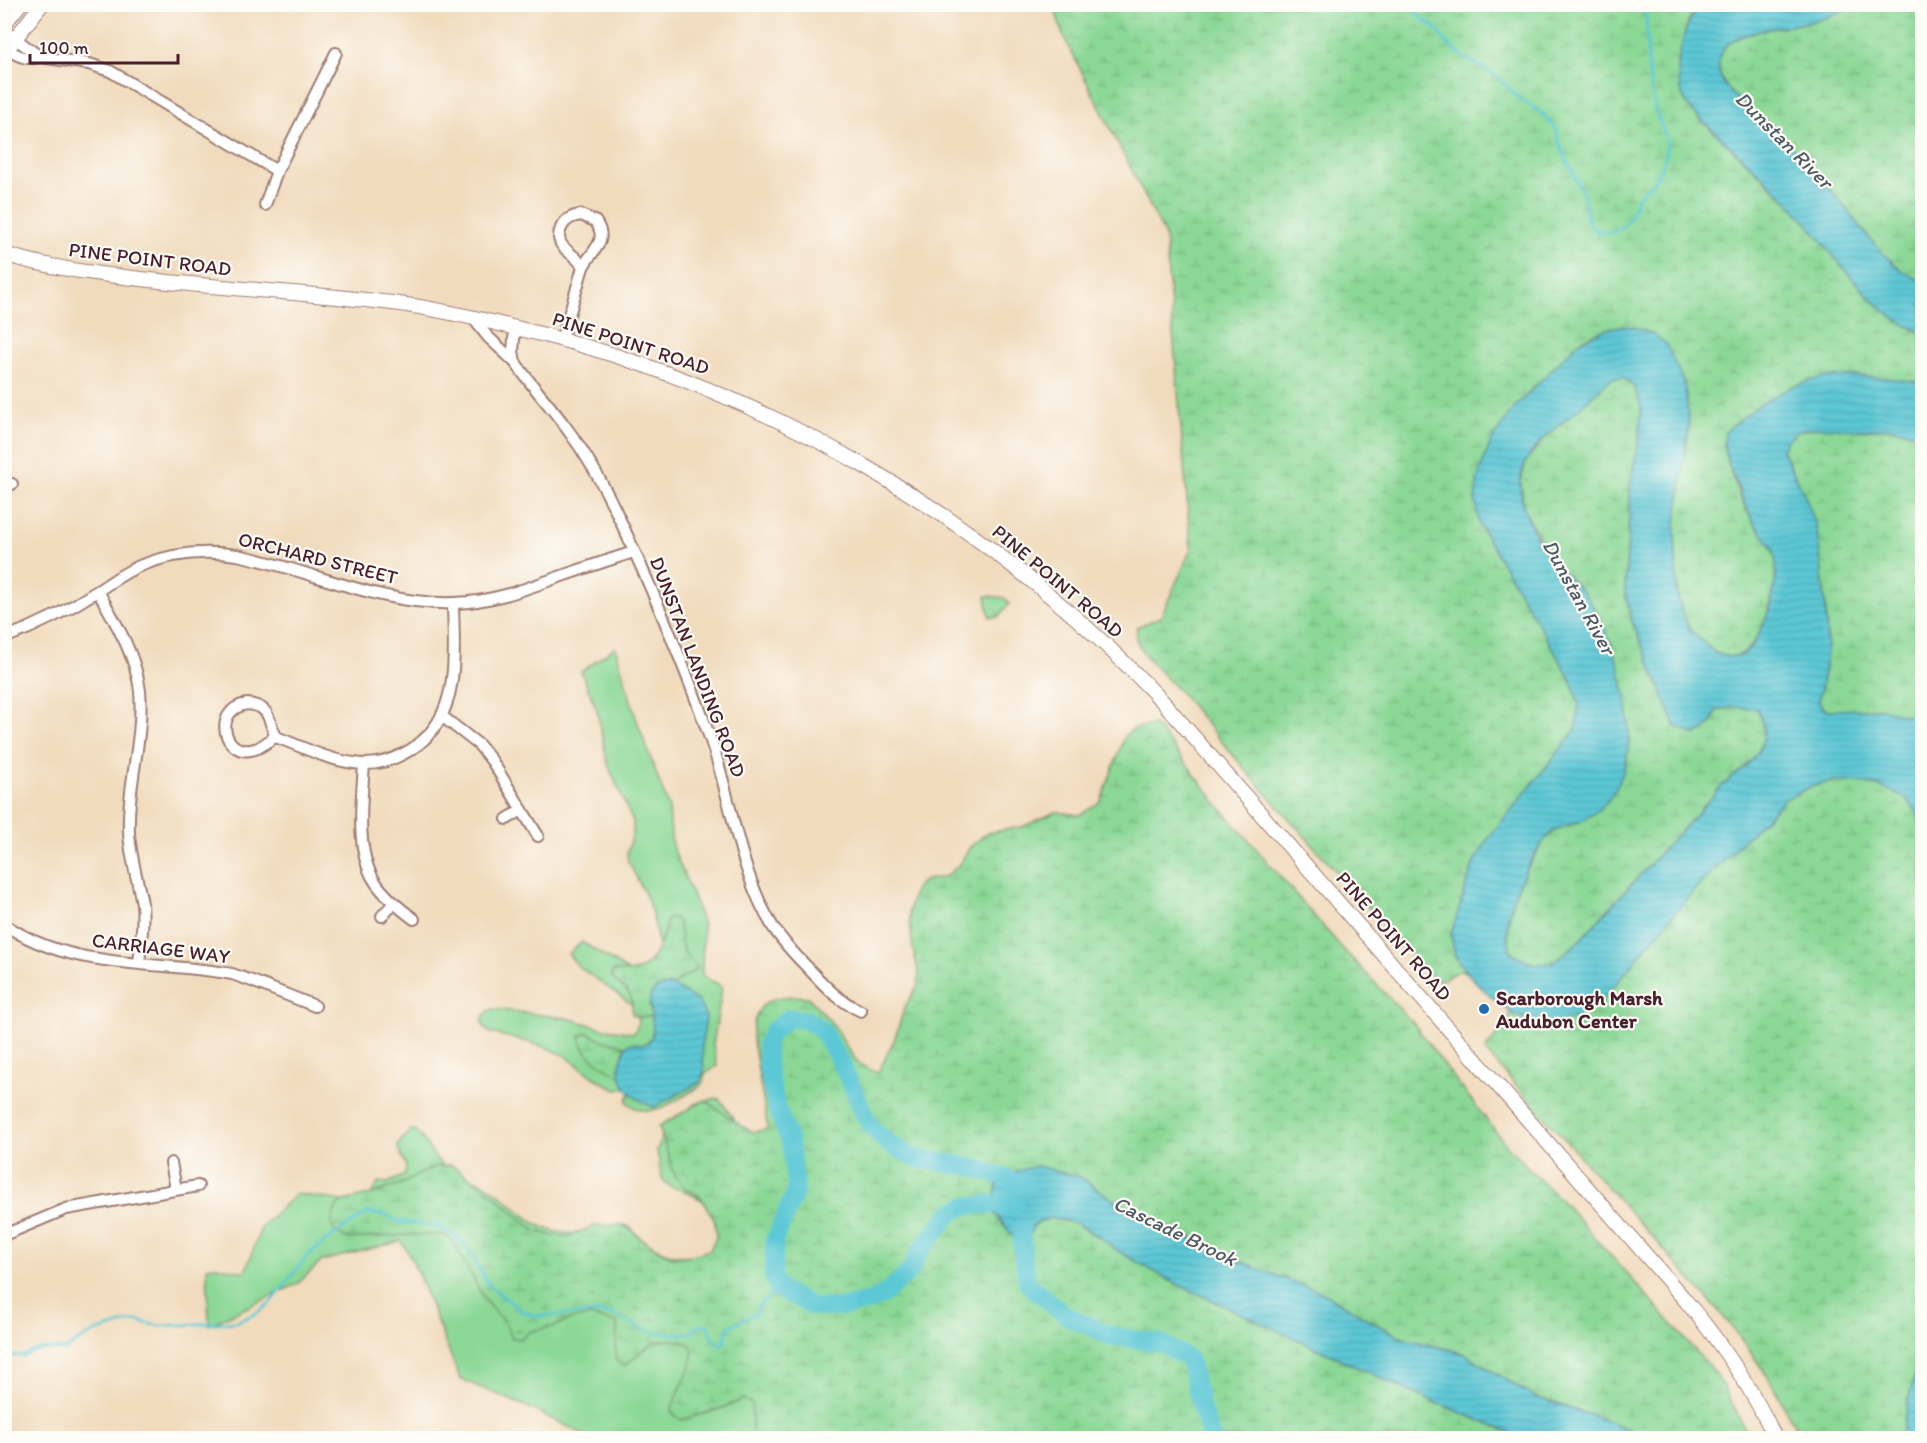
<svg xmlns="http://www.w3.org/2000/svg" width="1927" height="1443" font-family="Itim,sans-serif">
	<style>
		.green { fill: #8bd896; stroke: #6a7c60; stroke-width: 1.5 }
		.wetland { fill: url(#wetland-marsh); stroke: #6a7c60; stroke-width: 1.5 }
		.water { fill: url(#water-rules); stroke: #537380; stroke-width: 1.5; fill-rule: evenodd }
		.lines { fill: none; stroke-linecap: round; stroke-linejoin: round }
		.stream { stroke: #5cc7d5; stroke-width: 3 }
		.river { stroke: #5cc7d5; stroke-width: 18 }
		.minor-casing { stroke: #9e7d74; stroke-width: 14 }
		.major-casing { stroke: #9e7d74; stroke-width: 16 }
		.minor { stroke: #fff; stroke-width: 10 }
		.major { stroke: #fff; stroke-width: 14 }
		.poi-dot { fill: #1f6fb2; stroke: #fdfcf7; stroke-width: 2 }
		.labels { text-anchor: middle; stroke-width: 4.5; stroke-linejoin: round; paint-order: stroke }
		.street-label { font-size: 20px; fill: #4a1f2b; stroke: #fdfcf7 }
		.poi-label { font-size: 20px; font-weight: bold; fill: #4a1f2b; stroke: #fdfcf7; text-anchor: start }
		.water-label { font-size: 21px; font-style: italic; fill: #505a66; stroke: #fdfcf7 }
	</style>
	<defs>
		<pattern id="wetland-marsh" width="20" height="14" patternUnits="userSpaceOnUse" patternTransform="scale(1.5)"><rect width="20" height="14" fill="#8bd896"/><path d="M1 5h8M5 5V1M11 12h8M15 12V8" fill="none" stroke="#79b981"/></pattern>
		<pattern id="water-rules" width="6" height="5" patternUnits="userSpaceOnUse" patternTransform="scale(1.5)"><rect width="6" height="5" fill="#5cc7d5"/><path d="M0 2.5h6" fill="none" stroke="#52aab7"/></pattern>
	</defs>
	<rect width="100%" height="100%" fill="#fdfcf7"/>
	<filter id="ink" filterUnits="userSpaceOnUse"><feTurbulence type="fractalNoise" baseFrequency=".0167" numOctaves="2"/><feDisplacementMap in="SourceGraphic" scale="12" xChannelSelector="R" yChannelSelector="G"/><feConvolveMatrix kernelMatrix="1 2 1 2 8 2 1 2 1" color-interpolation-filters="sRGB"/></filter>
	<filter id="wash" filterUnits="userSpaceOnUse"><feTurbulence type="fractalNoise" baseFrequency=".008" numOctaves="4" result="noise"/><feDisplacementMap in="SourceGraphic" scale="24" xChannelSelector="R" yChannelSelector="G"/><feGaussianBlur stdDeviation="1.35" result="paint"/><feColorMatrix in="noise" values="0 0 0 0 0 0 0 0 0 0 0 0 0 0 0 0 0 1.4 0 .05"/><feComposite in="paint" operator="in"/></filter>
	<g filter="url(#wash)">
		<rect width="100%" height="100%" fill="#f1dbbd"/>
		<g class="green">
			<path d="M615,647L638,724L669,808L672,846L695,901L703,925L702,974C706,982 717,980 722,988L713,1045L717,1066L704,1075V1082L699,1087C678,1098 649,1124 627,1102V1099L638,1080L622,1089L616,1090L594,1077L564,1055L539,1045L488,1032L482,1023C483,1015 486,1011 494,1009L566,1018L606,1029L633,1033C641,1024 639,1013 631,1004L579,967L568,954L582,942L637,977L660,952L653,917L647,898L628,861L627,853L633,833V822L608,765L597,710L581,672Z"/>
			<path d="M716,1098L719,1099L734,1119L738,1128L1199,1438H591L530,1408L460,1379L412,1259L401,1241L322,1261L297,1284L209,1325L207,1267L217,1266L245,1272L262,1226L296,1194L364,1204L376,1188L378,1182L388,1183L405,1175L406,1166L397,1146L411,1130C423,1131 433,1162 447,1169C459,1176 474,1177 485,1184C515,1201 528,1230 566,1233C578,1234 591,1233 602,1230C610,1228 617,1224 624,1225C633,1226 635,1235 642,1239C661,1251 673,1259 697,1255C705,1253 711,1251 717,1245L716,1207L682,1190L671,1187L663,1180L661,1174L657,1150L665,1129L695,1104Z"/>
		</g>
		<g class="wetland">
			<path d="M1054,5H1700L1690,17L1678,60L1684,100L1699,118L1793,206L1864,292L1883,309L1915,330L1922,332V382L1840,376L1724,444C1729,469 1739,498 1752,520C1761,535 1775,545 1776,563C1778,595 1755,685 1709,648C1698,639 1689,629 1684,616C1677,600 1677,584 1676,567C1676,555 1674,542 1675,530C1677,496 1684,461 1689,426L1621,326L1603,330L1579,342L1514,408L1475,499L1479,524L1570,678L1579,704L1576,730L1490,836L1474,862L1451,934L1455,956L1466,972L1460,970L1440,981L1428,974L1249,774L1178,690L1145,656L1136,639L1137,627L1161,617L1191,549L1165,236L1062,33Z"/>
			<path d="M1858,5H1922V281C1890,269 1868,236 1847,210C1829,187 1810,165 1790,145C1771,126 1736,103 1723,82C1718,73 1717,60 1722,51C1735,28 1788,28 1811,22C1827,18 1843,11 1858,5Z"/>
			<path d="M1612,378H1624L1634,387L1641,407L1639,441L1631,478L1625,591L1631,619L1676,727L1713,721L1717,710L1733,707L1757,708C1759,715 1764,724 1764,731C1765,755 1740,771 1724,784L1582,938C1557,963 1544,975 1511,953L1507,930L1513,899L1524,874L1544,840L1557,829L1579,822L1626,765L1629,737L1628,714L1621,677L1608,640L1586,596L1555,564L1542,542L1523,508L1521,481L1526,461L1545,438Z"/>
			<path d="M1822,427L1858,430L1893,428L1922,435V720L1884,709L1827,710L1822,707L1819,701L1827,652L1826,613L1820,554L1816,525L1804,494L1782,450C1788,431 1804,429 1822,427Z"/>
			<path d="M986,596L1005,598L1009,604L998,617H990C989,615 986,598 986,596Z"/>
			<path d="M1154,725L1160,730L1219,806L1342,948L1414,1024L1448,1070L1506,1145L1573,1213L1716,1374L1750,1438H1650L1605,1420L1533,1396L1463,1353L1401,1338L1319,1291L1258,1269L1131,1212L1080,1177L1006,1175L997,1183L993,1211L1012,1235L1022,1255L1033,1226L1041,1221L1049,1218L1075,1223L1171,1281L1418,1395L1522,1438H752V1404L743,1399C727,1409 700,1414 681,1420L671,1412C676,1387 696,1373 692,1346C664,1331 645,1346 625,1366L619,1364L616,1360L617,1323L590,1316L572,1319L552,1327L531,1331L520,1339L512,1338L506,1325L486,1302L453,1242L445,1235H406L349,1239L336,1234L331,1224L335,1210L340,1202L373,1194L405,1182L433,1167L451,1165L480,1184L534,1230L553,1236H570L594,1226L621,1225L630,1229L642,1240L671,1257L693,1255L710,1250L716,1237L715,1221L700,1196L685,1188L675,1176L659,1126L705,1100L743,1127L754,1132L768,1129L752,1035C755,999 774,994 808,997C815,1005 824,1013 831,1022C844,1038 854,1072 879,1071L895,1038L905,1006L918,986L919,974L912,944L909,910L915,889L923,881L946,876L958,866L970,847L987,833L1022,827L1056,812L1080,815L1101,801L1125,735L1135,728Z"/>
			<path d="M1834,781C1862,783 1902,784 1918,813C1920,818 1921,825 1922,831V1350L1908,1400L1901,1438H1801L1770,1380L1739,1336L1717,1309L1486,1052V1048L1508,1023L1510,1012L1536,1025L1696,888L1785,799L1810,787Z"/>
			<path d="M670,918H674L679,923L682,947L684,952L697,967C691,976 680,976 673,986L668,985L650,1006L652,1016L637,1017L632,1014C632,1009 633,1003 631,998C628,987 615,986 611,975L613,971C620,971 630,973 638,970C656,963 663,938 667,920Z"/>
			<path d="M586,1033C593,1034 598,1039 605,1041C613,1043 618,1042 625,1047L620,1065L621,1077C606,1067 582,1057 580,1036Z"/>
		</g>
		<g class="water">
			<path d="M1700,5H1858C1843,11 1827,18 1811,22C1788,28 1735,28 1722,51C1717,60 1718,73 1723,82C1736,103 1771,126 1790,145C1810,165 1829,187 1847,210C1868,236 1890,269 1922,281V332C1908,328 1891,317 1880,307C1847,277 1823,240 1793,207C1770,181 1743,159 1718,135C1707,124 1690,112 1684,99C1671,70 1682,27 1700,5Z"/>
			<path d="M1621,326L1635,327L1653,334L1666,344L1685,385L1689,426L1675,532L1677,593L1683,615L1690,630L1715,653L1729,657L1742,655L1753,645L1770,610L1776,579V562L1773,548L1752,520L1737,485L1728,463L1724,444L1725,432C1758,403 1794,378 1839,376C1863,374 1897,380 1922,382V435C1912,434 1901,428 1890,428C1879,428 1868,430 1857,430C1832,429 1793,418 1782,450L1804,494L1816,525L1820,554L1826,613L1827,652L1819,701L1822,707L1827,710L1884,709L1922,720V831L1918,813L1906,798L1880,786L1861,783L1834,781L1810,787L1785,799L1696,888L1603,999L1577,1017L1558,1023L1536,1025L1510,1012L1488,994L1466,972L1455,956L1451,934L1474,862L1490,836L1576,730L1579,704L1570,678L1479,524L1475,499L1478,476L1491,441L1514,408L1579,342L1603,330ZM1612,378H1624L1634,387L1641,407L1639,441L1631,478L1625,591L1631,619L1676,727L1695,735C1708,730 1712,723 1717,710L1733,707L1757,708C1759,714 1764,724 1764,731C1765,755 1740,771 1724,784L1582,938C1557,962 1544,975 1511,953C1510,946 1507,938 1507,931C1507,904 1533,846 1555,830C1563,825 1573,825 1581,821C1615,805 1628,772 1629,735C1629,689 1613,636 1587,597C1578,585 1565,576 1556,564C1535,539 1508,492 1527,460C1538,441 1558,426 1575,412C1587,401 1599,389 1612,378Z"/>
			<path d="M668,985L673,986L698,1001L706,1017L702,1044L704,1072L699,1083L654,1107C630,1098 613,1082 623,1055C624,1053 625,1048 626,1046C634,1037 648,1053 652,1034C657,1015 636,989 668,985Z"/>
			<path d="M1037,1166L1080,1177L1131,1212L1258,1269L1319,1291L1401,1338L1463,1353L1533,1396L1605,1420L1650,1438H1522L1418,1395L1171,1281L1118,1251L1095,1234L1075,1223L1050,1218L1041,1221L1033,1226L1023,1256L1012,1235L993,1211C994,1175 1005,1174 1037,1166Z"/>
			<polygon points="1922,1350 1922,1438 1901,1438 1908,1400"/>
		</g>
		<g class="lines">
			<g class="stream">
				<polyline points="1410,4 1424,21 1435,27 1446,42 1458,53 1499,78 1518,97 1544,115 1556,129 1562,150 1584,196 1588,222 1594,229 1602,232 1611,233 1622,227 1630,217 1637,198 1657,177 1666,156 1667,141 1655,109 1648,67 1646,12 1648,4"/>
				<path d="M4,1356H24L33,1351L45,1349L66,1350L75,1343L95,1332L128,1322L138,1321L160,1326L234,1322C276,1311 281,1285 306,1258C320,1242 349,1225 367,1213L385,1215L400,1222L429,1225L446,1230L463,1242L489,1285L521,1311L535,1316L599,1313L614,1315L650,1332L672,1334L690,1333L696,1328L704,1325L709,1326L712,1337L717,1344H723L729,1327L756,1313L761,1303L778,1289"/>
			</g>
			<g class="river">
				<polyline points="1015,1205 1012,1203 965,1206 951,1213 918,1254 911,1271 884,1294 871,1301 839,1308 814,1307 778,1289 773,1275 775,1240 796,1190 790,1142 777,1109 768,1070 766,1044 773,1030 789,1018 806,1020 821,1029 841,1063 870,1126 888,1143 914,1158 971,1167 1004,1177 1026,1188"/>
				<polyline points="1021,1229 1023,1256 1028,1284 1067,1316 1111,1336 1161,1343 1189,1359 1203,1414 1212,1438"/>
			</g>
		</g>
	</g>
	<g filter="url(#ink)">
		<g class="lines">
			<g class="minor-casing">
				<g id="minor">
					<polyline points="4,30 40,57 89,64 110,71 277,171"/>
					<path d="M4,46C15,55 26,61 40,57"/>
					<polyline points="265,205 277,171 336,53"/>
					<path d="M581,215L595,221C610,241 592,250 583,267C576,252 552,249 561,228C565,219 572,216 581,215Z"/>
					<polyline points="472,317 488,337 515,362"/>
					<path d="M515,327L513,351L515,362C530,384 549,404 565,426C587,455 605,487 620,520C653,591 684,664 710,738C732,800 738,870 773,927C783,942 796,956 808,968C826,987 837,1000 861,1011"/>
					<polyline points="562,339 583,267"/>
					<polyline points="4,482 12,484"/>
					<path d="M98,591C115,622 136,655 140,691C144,738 127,785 129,832C130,856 138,880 142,904C144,923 141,943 139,963"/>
					<path d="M4,638C37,626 70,609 99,590C113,581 126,571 142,565C173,553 205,550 237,555C308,569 382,606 455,603C491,602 523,590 556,578C582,569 608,560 634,552"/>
					<path d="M247,704C271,706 268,720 276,737C268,740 263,747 255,749C224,759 211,710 247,704Z"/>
					<polyline points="443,717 479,745 492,761 538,836"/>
					<path d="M276,737C301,746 327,760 354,763C371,766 388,762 403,754C462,724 454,659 453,603"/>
					<path d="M364,764C362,799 355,849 374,880C384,896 399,908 414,919"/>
					<polyline points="507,819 522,810"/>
					<polyline points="382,916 394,903"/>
					<path d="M4,924C71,971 155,960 232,974L252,981L315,1006"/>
					<polyline points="171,1163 176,1189"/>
					<polyline points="4,1235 66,1209 198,1186"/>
				</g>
			</g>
			<g class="major-casing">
				<g id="major">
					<polyline points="4,24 20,4"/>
					<polyline points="4,53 42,4"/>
					<path d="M4,254C52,269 100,274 150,280C230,289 312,293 392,303C433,308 472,317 512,327C762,385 988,517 1164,703L1686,1301C1721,1343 1753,1389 1775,1438"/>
				</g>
			</g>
			<use href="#minor" class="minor"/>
			<use href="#major" class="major"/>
		</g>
	</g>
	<circle class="poi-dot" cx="1484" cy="1009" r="6"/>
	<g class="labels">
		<g class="street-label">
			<text transform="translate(150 259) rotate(7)" y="7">PINE POINT ROAD</text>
			<text transform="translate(631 343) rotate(18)" y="7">PINE POINT ROAD</text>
			<text transform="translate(318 558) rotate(14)" y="7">ORCHARD STREET</text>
			<text transform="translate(1058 581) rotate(40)" y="7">PINE POINT ROAD</text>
			<text transform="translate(698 667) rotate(69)" y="7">DUNSTAN LANDING ROAD</text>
			<text transform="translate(1394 936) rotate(49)" y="7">PINE POINT ROAD</text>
			<text transform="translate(161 948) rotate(7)" y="7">CARRIAGE WAY</text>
		</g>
		<g class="poi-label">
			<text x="1496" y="1005">Scarborough Marsh<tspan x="1496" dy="23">Audubon Center</tspan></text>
		</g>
		<g class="water-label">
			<text transform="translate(1784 140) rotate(45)" y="7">Dunstan River</text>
			<text transform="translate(1579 597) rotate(61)" y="7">Dunstan River</text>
			<text transform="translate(1175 1231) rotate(26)" y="7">Cascade Brook</text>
		</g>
	</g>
	<rect width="1927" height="1443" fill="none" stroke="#fdfcf7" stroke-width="24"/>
	<path d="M30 54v9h148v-9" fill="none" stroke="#4a1f2b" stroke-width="3"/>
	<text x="39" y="54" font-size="18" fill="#4a1f2b" stroke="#fdfcf7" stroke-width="4.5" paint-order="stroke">100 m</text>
</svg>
